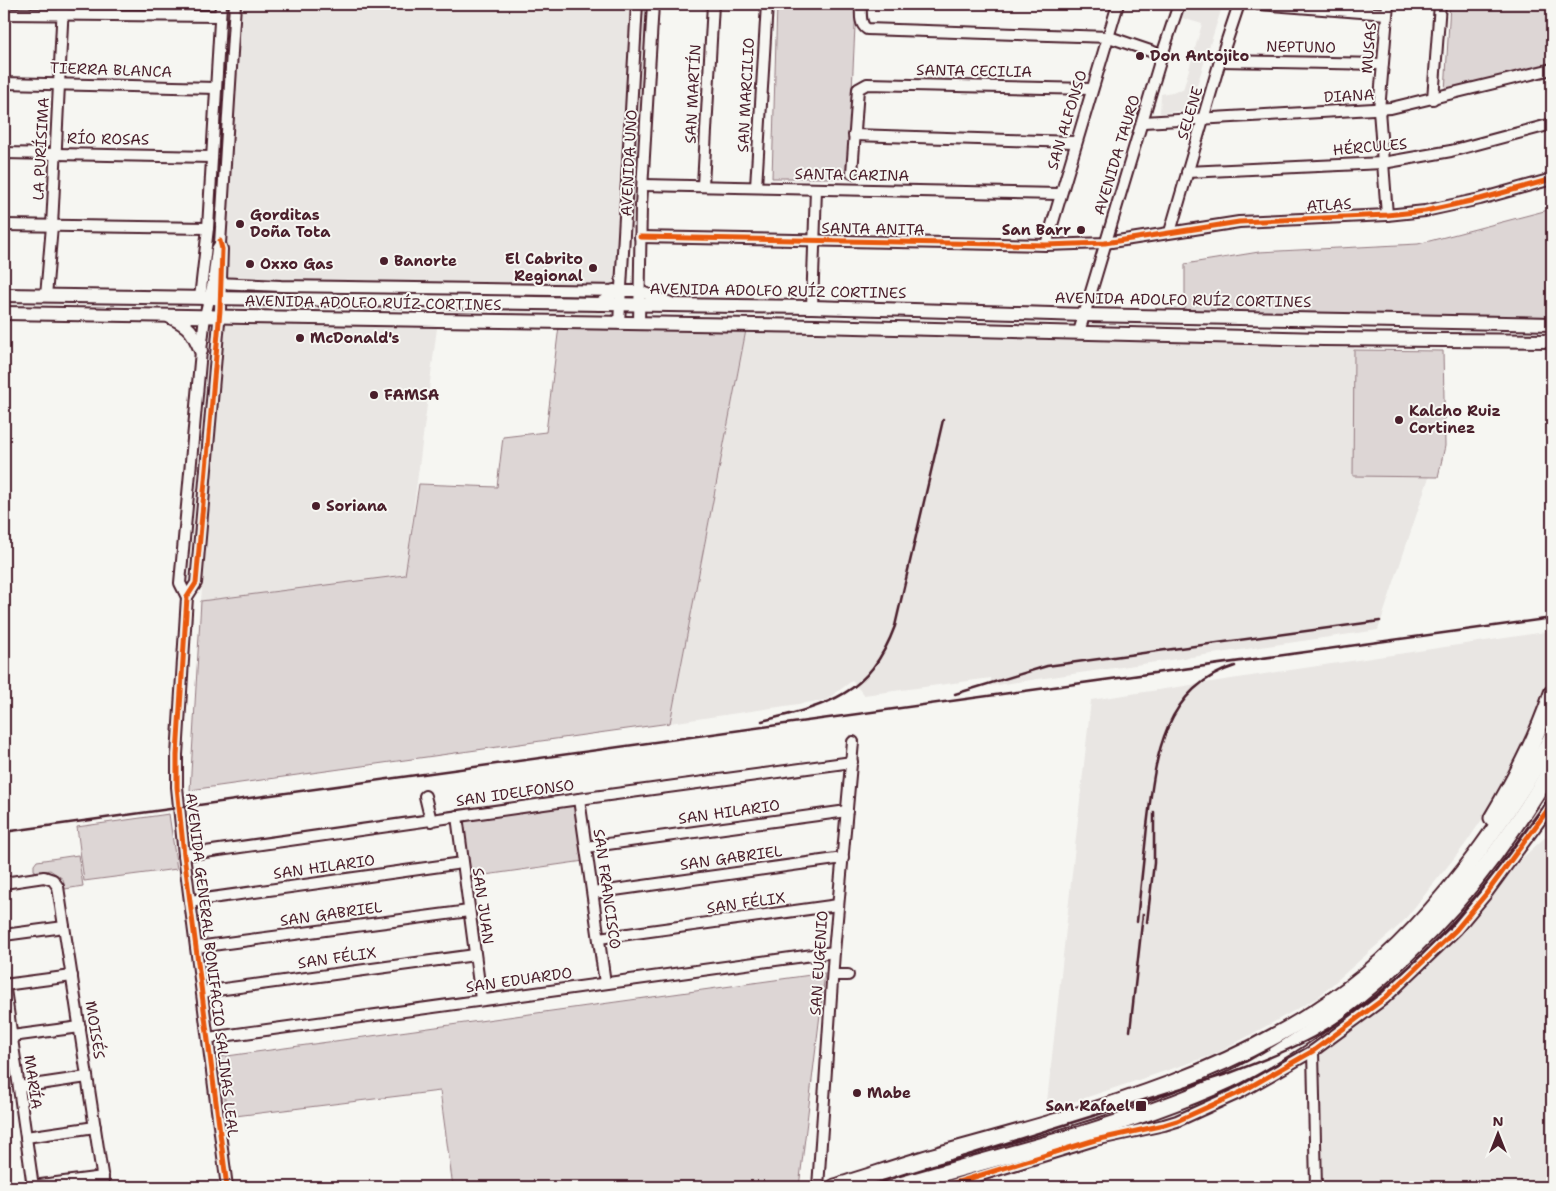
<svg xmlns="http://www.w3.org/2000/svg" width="1556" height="1191" font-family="'Shantell Sans',sans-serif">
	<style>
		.built { fill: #e9e6e3 }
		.green { fill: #ddd6d5; stroke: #947a80 }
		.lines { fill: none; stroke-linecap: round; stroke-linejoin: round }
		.minor-casing { stroke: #4a1f2b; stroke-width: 14 }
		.major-casing { stroke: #4a1f2b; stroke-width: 16 }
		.highway-casing { stroke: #4a1f2b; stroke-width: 19 }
		.minor { stroke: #f6f6f2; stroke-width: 10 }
		.major { stroke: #f6f6f2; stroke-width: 12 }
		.highway { stroke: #f6f6f2; stroke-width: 15 }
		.rail { stroke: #4a1f2b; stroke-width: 2.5 }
		.highway-bridge-casing { stroke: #4a1f2b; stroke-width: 19; stroke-linecap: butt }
		.highway-bridge { stroke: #f6f6f2; stroke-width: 15 }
		.cycleway-casing { stroke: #f6f6f2; stroke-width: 8 }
		.cycleway { stroke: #e8590c; stroke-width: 5 }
		.poi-dot { fill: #4a1f2b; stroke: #f6f6f2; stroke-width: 2 }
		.labels { text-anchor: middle; stroke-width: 4; stroke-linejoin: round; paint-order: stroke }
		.street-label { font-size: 15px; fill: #4a1f2b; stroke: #f6f6f2 }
		.poi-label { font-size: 15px; font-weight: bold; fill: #4a1f2b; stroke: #f6f6f2; text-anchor: start }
	</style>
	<rect width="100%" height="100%" fill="#f6f6f2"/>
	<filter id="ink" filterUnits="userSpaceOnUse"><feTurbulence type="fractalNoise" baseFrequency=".02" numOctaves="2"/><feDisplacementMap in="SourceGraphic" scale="10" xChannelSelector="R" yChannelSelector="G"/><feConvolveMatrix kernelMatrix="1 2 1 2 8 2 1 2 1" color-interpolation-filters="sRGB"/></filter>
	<g filter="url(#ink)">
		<g class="built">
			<polygon points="231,4 648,4 626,314 209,305"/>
			<polygon points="1186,4 1205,8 1206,4 1223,4 1189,110 1160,113 1161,94 1183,90 1202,24 1182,18"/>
			<polygon points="222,324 437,328 405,575 201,601"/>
			<polygon points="746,330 1354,342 1354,475 1429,477 1378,630 990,686 991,678 864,695 852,681 826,700 670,723"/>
			<polygon points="1552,631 1552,672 1517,768 1464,846 1401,924 1317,998 1216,1054 1046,1111 1091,700"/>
			<polygon points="1552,831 1552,1187 1323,1187 1320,1050 1399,993 1520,860"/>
		</g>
		<g class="green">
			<polygon points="777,4 856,4 848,178 772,178"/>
			<polygon points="1450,4 1552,4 1552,65 1445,92"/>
			<polygon points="1552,209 1552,318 1185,311 1185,264 1259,252 1418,244"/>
			<polygon points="559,326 746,330 670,723 190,790 201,601 405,575 419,484 497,487 503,437 546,432"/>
			<polygon points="1354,350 1443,351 1445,446 1438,477 1353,476"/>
			<polygon points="573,803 577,806 584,861 471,877 463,822 465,818"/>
			<polygon points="169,814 177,869 84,881 77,827"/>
			<polygon points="78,855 83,886 65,889 63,879 50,870 37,872 34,870 34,865 37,861"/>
			<polygon points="825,973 799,1187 453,1187 440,1091 227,1117 220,1057"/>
		</g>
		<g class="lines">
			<g class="minor-casing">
				<g id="minor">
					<path d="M861,4C861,13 859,24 867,29L1109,37L1162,55"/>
					<polyline points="1259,4 1387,14"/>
					<polyline points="4,14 220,16"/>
					<polyline points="1220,61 1382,64"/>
					<polyline points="4,83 216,88"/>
					<polyline points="1433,99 1440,4"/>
					<polyline points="1143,122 1391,108 1552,69"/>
					<polyline points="854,135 1075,142"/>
					<polyline points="4,153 212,157"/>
					<polyline points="1187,172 1383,163 1451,151 1552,124"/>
					<polyline points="852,173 858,89 867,84 1092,89"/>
					<polyline points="643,185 1060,194"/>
					<polyline points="703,185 713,4"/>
					<polyline points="756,187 767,4"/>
					<polyline points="1387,215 1379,110 1388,4"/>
					<polyline points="4,225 208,228"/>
					<polyline points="1170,232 1220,61 1239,4"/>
					<polyline points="640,237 1046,245 1105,243 1239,222 1387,215 1425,211 1480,199 1552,179"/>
					<polyline points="220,244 222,249 220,310 196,583 187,597 177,755 177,787 184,855 227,1187"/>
					<polyline points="1046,245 1118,4"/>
					<polyline points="217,283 281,286 622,291 639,291 671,303"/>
					<polyline points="46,296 52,226 63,4"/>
					<polyline points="200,298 208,228 221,4"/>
					<polyline points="812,307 816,189"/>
					<polyline points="619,323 637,4"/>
					<polyline points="639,324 641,206 653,4"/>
					<polyline points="1079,332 1162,55 1179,4"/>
					<polyline points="187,597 180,583 201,351 205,316 213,283 217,249 220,244 235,4"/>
					<polyline points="425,796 431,821"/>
					<polyline points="579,799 605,983"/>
					<polyline points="457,816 481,999"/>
					<polyline points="586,847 847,811"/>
					<polyline points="184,855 579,799 852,762"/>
					<polyline points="4,883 44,877 53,880 58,887 104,1187"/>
					<polyline points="593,893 843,858"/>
					<polyline points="190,901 462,863"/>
					<polyline points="4,935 64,927"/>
					<polyline points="599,938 838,905"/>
					<polyline points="197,947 469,911"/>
					<polyline points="833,975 848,975"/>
					<polyline points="4,982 33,1187"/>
					<polyline points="4,985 72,976"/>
					<polyline points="202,992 475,955"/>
					<polyline points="12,1036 80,1027"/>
					<polyline points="208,1038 834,952"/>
					<polyline points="1313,1051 1316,1187"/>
					<polyline points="19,1087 87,1077"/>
					<polyline points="26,1137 95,1127"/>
					<polyline points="33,1186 103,1177"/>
					<polyline points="818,1187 834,952 853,742"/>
					<polyline points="942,1187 1095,1140 1164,1125 1177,1121 1241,1092 1313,1051 1385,998 1456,930 1486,894 1552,804"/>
				</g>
			</g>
			<g class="major-casing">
				<g id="major">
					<polyline points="4,295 812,307 1084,315 1552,324"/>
					<polyline points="599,304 605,301 614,291"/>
					<polyline points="4,313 816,326 1323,339 1552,341"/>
					<path d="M170,317C190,326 193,332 201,351"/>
				</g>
			</g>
			<g class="highway-casing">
				<g id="highway">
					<path d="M1492,818C1516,778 1537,738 1552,693"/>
					<path d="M1079,1135C1130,1119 1180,1103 1229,1080C1259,1066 1288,1047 1316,1028C1396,972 1460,907 1514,827C1528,807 1541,787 1552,766"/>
					<polyline points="919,1171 918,1175 919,1184 930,1187"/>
					<path d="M835,1187C871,1176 908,1163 944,1153C1084,1114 1230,1078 1348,989C1400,950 1443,900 1481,848C1507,812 1532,776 1552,736"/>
				</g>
			</g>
			<use href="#minor" class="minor"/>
			<use href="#major" class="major"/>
			<use href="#highway" class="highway"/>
			<g class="rail">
				<polyline points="955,694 1047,666 1380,621"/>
				<path d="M762,721C828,705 869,696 895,626L943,420"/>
				<polyline points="4,832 1552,618"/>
				<path d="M1137,922C1140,890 1144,858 1147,826C1155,762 1161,689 1235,666"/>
				<polyline points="1147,922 1154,863 1154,812"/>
				<polyline points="1130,1031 1143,914"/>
				<path d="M866,1187L1227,1074C1257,1063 1286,1052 1314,1037C1386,997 1444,937 1495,872C1515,846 1536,821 1552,792"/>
			</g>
			<g class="highway-bridge-casing">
				<polyline id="highway-bridge" points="893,1187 1079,1135"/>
			</g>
			<use href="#highway-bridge" class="highway-bridge"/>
			<g class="cycleway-casing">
				<g id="cycleway">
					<polyline points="640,237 1046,245 1105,243 1239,222 1387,215 1425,211 1480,199 1552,179"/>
					<polyline points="220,241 222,249 220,310 196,583 187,597 177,755 177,787 184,855 227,1187"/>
					<polyline points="942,1187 1095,1140 1164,1125 1177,1121 1241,1092 1313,1051 1385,998 1456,930 1486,894 1552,804"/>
				</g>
			</g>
			<use href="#cycleway" class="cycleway"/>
		</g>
	</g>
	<g class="poi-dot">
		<circle cx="1140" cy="56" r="5"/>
		<circle cx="240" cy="224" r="5"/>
		<circle cx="1081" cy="230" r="5"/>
		<circle cx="384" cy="261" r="5"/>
		<circle cx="250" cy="264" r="5"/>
		<circle cx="593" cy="268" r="5"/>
		<circle cx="300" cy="338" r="5"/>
		<circle cx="374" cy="395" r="5"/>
		<circle cx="1399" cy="420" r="5"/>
		<circle cx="316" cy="506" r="5"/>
		<circle cx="857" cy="1093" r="5"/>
		<rect x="1135" y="1100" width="12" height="12" rx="2.5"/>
	</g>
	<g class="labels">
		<g class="street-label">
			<text transform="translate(1301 47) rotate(1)" y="5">NEPTUNO</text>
			<text transform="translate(1369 48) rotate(-85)" y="5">MUSAS</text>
			<text transform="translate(111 70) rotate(2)" y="5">TIERRA BLANCA</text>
			<text transform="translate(974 71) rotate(1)" y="5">SANTA CECILIA</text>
			<text transform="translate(693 94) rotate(-87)" y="5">SAN MARTÍN</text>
			<text transform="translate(746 95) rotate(-87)" y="5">SAN MARCILIO</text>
			<text transform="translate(1349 96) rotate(-3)" y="5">DIANA</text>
			<text transform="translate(1190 113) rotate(-73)" y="5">SELENE</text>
			<text transform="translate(1067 120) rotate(-73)" y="5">SAN ALFONSO</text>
			<text transform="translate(108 139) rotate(1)" y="5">RÍO ROSAS</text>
			<text transform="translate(1370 147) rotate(-5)" y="5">HÉRCULES</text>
			<text transform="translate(41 149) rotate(-87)" y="5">LA PURÍSIMA</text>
			<text transform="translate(1117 155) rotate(-73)" y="5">AVENIDA TAURO</text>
			<text transform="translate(629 163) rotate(-87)" y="5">AVENIDA UNO</text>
			<text transform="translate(852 175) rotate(1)" y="5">SANTA CARINA</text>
			<text transform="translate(1329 205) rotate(-3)" y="5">ATLAS</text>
			<text transform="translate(873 229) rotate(1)" y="5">SANTA ANITA</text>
			<text transform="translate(778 291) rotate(1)" y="5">AVENIDA ADOLFO RUÍZ CORTINES</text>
			<text transform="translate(1183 300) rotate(1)" y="5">AVENIDA ADOLFO RUÍZ CORTINES</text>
			<text transform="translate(373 303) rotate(1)" y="5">AVENIDA ADOLFO RUÍZ CORTINES</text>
			<text transform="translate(515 793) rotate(-8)" y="5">SAN IDELFONSO</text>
			<text transform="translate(729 812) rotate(-8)" y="5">SAN HILARIO</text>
			<text transform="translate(731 858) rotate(-8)" y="5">SAN GABRIEL</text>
			<text transform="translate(324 867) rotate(-8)" y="5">SAN HILARIO</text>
			<text transform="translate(607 889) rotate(82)" y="5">SAN FRANCISCO</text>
			<text transform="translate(746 903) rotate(-8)" y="5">SAN FÉLIX</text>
			<text transform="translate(483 906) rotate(82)" y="5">SAN JUAN</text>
			<text transform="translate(331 914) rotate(-8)" y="5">SAN GABRIEL</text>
			<text transform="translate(337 958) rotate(-8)" y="5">SAN FÉLIX</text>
			<text transform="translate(819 963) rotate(-86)" y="5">SAN EUGENIO</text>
			<text transform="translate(212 965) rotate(83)" y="5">AVENIDA GENERAL BONIFACIO SALINAS LEAL</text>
			<text transform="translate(519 980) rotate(-8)" y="5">SAN EDUARDO</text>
			<text transform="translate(95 1030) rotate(81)" y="5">MOISÉS</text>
			<text transform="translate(33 1082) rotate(82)" y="5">MARÍA</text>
		</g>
		<g class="poi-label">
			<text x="1150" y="61">Don Antojito</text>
			<text x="250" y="220">Gorditas<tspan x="250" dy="17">Doña Tota</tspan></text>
			<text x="1071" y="235" text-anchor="end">San Barr</text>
			<text x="583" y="264" text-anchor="end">El Cabrito<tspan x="583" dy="17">Regional</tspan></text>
			<text x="394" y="266">Banorte</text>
			<text x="260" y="269">Oxxo Gas</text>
			<text x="310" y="343">McDonald's</text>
			<text x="384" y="400">FAMSA</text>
			<text x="1409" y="416">Kalcho Ruiz<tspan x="1409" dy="17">Cortinez</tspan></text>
			<text x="326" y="511">Soriana</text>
			<text x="867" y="1098">Mabe</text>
			<text x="1130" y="1111" text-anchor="end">San Rafael</text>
		</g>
	</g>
	<rect width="1556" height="1191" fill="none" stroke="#f6f6f2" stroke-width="20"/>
	<rect x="10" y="10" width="1536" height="1171" fill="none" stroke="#4a1f2b" stroke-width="2" filter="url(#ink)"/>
	<g transform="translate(1498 1134)" stroke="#f6f6f2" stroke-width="4" paint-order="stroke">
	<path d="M0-4L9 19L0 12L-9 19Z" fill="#4a1f2b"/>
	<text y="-8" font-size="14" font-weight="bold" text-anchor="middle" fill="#4a1f2b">N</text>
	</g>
</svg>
